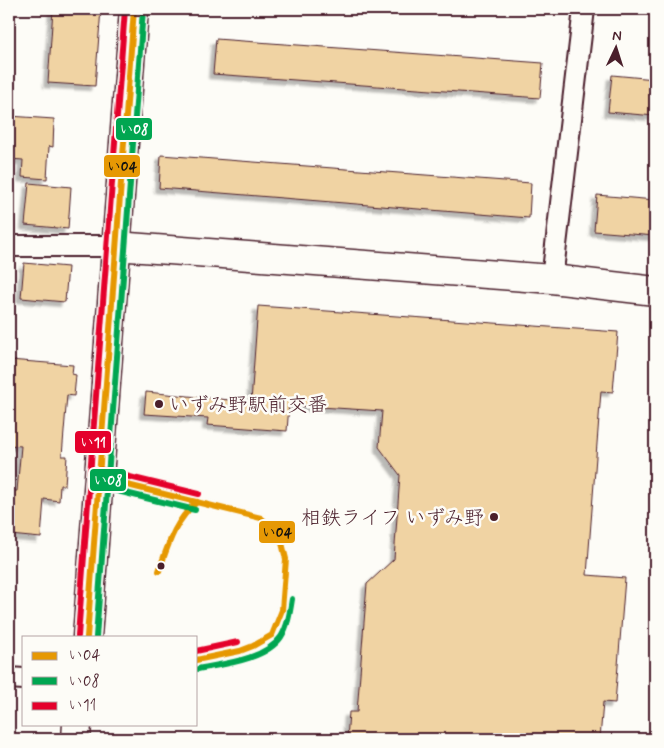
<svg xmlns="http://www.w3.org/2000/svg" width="664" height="748" font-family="Mynerve,'Klee One',sans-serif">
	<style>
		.building { fill: #f0d3a3; stroke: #4a1f2b; filter: url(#shadow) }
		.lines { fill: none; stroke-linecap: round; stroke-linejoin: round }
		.street-casing { stroke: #4a1f2b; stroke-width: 24 }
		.secondary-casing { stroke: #4a1f2b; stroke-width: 31 }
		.street { stroke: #fdfcf7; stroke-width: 20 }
		.secondary { stroke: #fdfcf7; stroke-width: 28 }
		.bus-1-casing { stroke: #fdfcf7; stroke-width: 10 }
		.bus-2-casing { stroke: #fdfcf7; stroke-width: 10 }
		.bus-3-casing { stroke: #fdfcf7; stroke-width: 10 }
		.bus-1 { stroke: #e69804; stroke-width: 6 }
		.bus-2 { stroke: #00a651; stroke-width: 6 }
		.bus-3 { stroke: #e4002b; stroke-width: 6 }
		.poi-dot { fill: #4a1f2b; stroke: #fdfcf7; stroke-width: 2 }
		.labels { text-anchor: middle; stroke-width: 5; stroke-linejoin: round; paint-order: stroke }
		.poi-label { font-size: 20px; fill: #4a1f2b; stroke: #fdfcf7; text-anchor: start }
		.line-badge { stroke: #fdfcf7; stroke-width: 2 }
		.badge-label { font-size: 14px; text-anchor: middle; font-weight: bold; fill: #fff }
		.pale-badge-label { font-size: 14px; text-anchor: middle; font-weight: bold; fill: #111 }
	</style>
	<defs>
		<filter id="shadow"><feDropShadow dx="-4.5" dy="4.5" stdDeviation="1" flood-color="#0004"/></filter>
	</defs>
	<rect width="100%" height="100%" fill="#fdfcf7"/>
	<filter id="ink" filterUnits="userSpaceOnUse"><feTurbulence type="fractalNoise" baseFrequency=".02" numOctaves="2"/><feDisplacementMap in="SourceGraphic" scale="10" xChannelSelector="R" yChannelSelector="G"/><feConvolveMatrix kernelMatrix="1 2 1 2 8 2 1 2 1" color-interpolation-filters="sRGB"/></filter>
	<g filter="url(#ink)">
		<g class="building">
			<polygon points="53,9 101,9 95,86 48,83"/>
			<polygon points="216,39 543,63 540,98 213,74"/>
			<polygon points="612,75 655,79 655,116 608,112"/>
			<polygon points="9,116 54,119 53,147 49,146 47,179 22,177 23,160 9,159"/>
			<polygon points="161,155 531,183 529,218 159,188"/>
			<polygon points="29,183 71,187 68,229 25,225"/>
			<polygon points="597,195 655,200 655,236 594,231"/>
			<polygon points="24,263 68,267 65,302 21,298"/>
			<polygon points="258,306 618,332 613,392 601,391 587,575 625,578 615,703 603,702 600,739 347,739 349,712 357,712 367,584 394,559 400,475 379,447 382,411 289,405 287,431 207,425 208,418 144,414 146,392 251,402"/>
			<polygon points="9,360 73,365 72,374 76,375 74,396 67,395 62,456 67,456 65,485 60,485 59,501 44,499 41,538 10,535 13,491 17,491 21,446 9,445"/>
		</g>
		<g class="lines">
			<g class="street-casing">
				<g id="street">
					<polyline points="9,246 116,246"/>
					<polyline points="552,279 584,9"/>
					<polyline points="9,678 24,679"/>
				</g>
			</g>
			<g class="secondary-casing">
				<g id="secondary">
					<polyline points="116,246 552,279 655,291"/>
					<polyline points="87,637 134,9"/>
					<polyline points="76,739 77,724"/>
				</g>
			</g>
			<use href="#street" class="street"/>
			<use href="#secondary" class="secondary"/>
			<g class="bus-1-casing">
				<g id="bus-1">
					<polyline points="99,478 261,518 280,535 286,559 282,610 272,635 253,646 240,651 196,660"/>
					<path d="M159,571C168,545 175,520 197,502"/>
					<polyline points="87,637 134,9"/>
				</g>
			</g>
			<g class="bus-2-casing">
				<g id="bus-2">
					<polyline points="97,486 195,510"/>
					<polyline points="96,637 143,10"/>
					<path d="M198,669C223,664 265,660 281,637C288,626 290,612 292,599"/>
				</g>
			</g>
			<g class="bus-3-casing">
				<g id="bus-3">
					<polyline points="101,470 199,494"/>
					<polyline points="78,636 125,9"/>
					<polyline points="196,651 238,642"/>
				</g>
			</g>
			<use href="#bus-1" class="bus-1"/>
			<use href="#bus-2" class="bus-2"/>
			<use href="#bus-3" class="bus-3"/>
		</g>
	</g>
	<g class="poi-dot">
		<circle cx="159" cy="404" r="5"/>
		<circle cx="494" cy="517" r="5"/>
		<circle cx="161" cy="566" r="4.5"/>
	</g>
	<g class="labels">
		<g class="poi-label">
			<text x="169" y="411">いずみ野駅前交番</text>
			<text x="484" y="524" text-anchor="end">相鉄ライフ いずみ野</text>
		</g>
	</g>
	<g class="line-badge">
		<rect x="115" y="117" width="38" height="24" rx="5" fill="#00a651"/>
		<rect x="103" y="154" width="38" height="24" rx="5" fill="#e69804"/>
		<rect x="74" y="430" width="38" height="24" rx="5" fill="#e4002b"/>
		<rect x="89" y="468" width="38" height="24" rx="5" fill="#00a651"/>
		<rect x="258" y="520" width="38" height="24" rx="5" fill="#e69804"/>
	</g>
	<g class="badge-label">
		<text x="134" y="134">い08</text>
		<text x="93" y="447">い11</text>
		<text x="108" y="485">い08</text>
	</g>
	<g class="pale-badge-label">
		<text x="122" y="171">い04</text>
		<text x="277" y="537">い04</text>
	</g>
	<rect width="664" height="748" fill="none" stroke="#fdfcf7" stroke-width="30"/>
	<rect x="15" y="15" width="634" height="718" fill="none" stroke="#4a1f2b" stroke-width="2" filter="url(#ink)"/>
	<rect x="22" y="636" width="175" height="90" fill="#fdfcf7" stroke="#b5a4a5"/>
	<rect x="32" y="652" width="25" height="8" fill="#e69804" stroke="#b5a4a5"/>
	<text x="68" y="660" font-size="15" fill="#4a1f2b">い04</text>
	<rect x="32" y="677" width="25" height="8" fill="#00a651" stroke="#b5a4a5"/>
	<text x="68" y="686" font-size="15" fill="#4a1f2b">い08</text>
	<rect x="32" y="702" width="25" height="8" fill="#e4002b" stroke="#b5a4a5"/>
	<text x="68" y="710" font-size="15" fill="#4a1f2b">い11</text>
	<g transform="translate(616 48) rotate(4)" stroke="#fdfcf7" stroke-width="4" paint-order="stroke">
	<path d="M0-4L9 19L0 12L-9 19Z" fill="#4a1f2b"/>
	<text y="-8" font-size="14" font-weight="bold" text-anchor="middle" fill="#4a1f2b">N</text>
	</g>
</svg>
